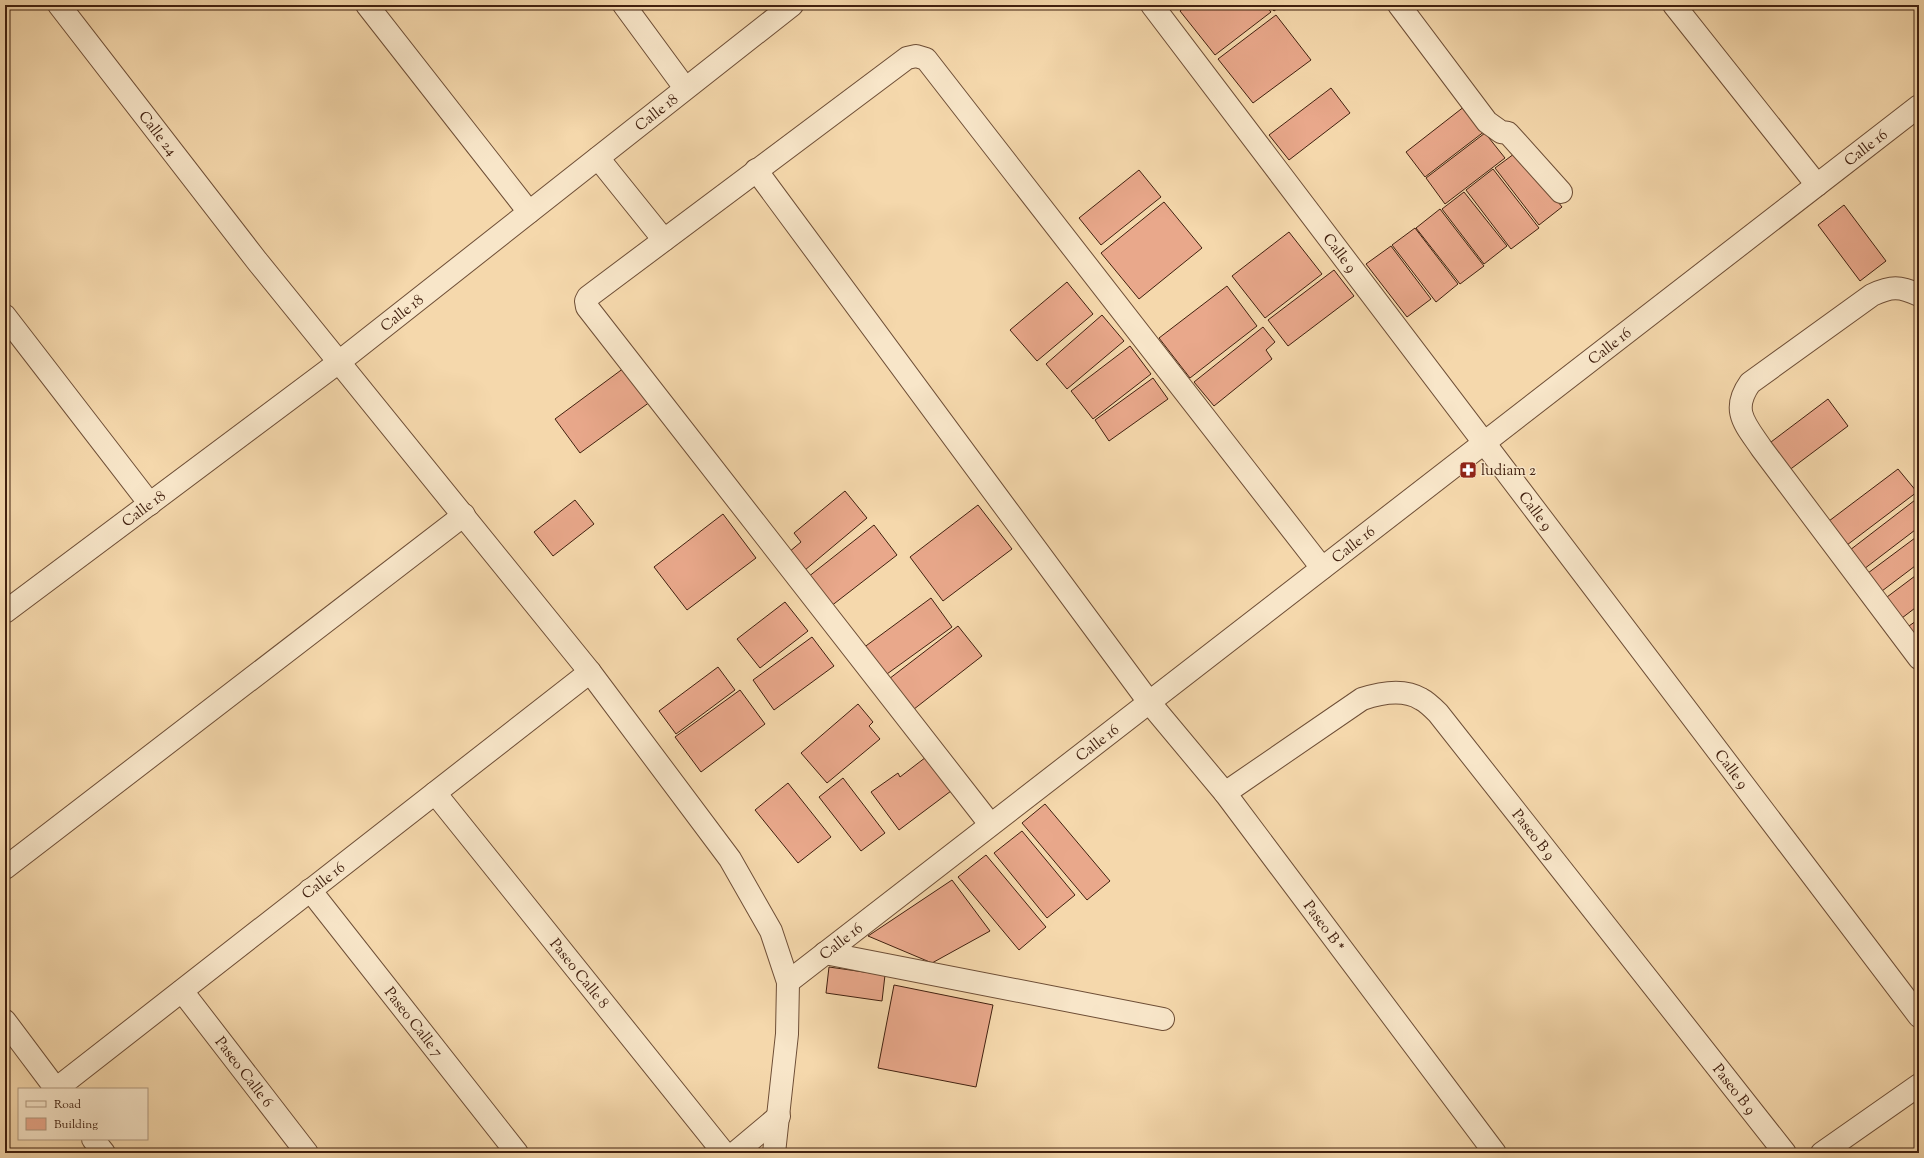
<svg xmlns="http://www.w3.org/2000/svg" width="1924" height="1158" font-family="'Sorts Mill Goudy',serif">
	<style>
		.building { fill: #e9a88b; stroke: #41200f }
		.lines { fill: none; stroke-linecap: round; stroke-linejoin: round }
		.minor-casing { stroke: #6e4e36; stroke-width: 24 }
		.minor { stroke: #f8e6c9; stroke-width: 22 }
		.labels { text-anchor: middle; stroke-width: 3; stroke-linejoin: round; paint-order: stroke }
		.street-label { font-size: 15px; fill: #41200f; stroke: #f8e6c9 }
		.poi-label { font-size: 15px; fill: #41200f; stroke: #f8e6c9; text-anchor: start }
	</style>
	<rect width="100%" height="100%" fill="#f5d8ac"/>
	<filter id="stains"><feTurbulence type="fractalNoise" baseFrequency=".005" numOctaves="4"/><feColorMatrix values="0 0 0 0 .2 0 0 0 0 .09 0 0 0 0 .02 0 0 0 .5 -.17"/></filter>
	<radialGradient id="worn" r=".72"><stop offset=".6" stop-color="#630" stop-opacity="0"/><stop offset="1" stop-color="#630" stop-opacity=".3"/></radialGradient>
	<g class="building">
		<polygon points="1187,5 1265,5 1271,12 1215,55 1180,11"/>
		<polygon points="1269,5 1282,5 1274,11"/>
		<polygon points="1276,15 1311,60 1253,103 1218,59"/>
		<polygon points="1331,88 1350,113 1289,160 1269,135"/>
		<polygon points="1465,106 1485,131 1425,177 1406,152"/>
		<polygon points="1485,133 1505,158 1445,204 1426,178"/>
		<polygon points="1518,151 1562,207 1539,225 1495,168"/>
		<polygon points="1493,169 1539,228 1511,249 1466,190"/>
		<polygon points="1139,170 1161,197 1101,245 1079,218"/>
		<polygon points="1464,192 1507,246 1484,264 1442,209"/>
		<polygon points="1164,202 1202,248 1139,299 1101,253"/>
		<polygon points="1844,205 1886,261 1860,281 1818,225"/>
		<polygon points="1440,209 1484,266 1460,284 1416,228"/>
		<polygon points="1415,228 1458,284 1436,302 1392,245"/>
		<polygon points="1289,232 1322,274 1265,318 1232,276"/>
		<polygon points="1391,246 1431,299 1407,317 1366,264"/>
		<polygon points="1334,270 1354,296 1288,346 1268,320"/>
		<polygon points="1067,282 1093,314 1037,361 1010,330"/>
		<polygon points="1227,286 1257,326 1190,378 1159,338"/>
		<polygon points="1102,315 1124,341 1067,389 1046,364"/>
		<polygon points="1263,327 1275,342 1266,350 1272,359 1214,406 1194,382"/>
		<polygon points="1130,346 1151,374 1093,419 1071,391"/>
		<polygon points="628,365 654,399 580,453 555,419"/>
		<polygon points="1153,378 1168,399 1109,441 1095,420"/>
		<polygon points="1828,399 1848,426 1788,471 1767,445"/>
		<polygon points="1898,469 1917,492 1847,545 1829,521"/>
		<polygon points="845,491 867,518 805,570 789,552 801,542 794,533"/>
		<polygon points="1919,497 1919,527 1864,569 1850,550"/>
		<polygon points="575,500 594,524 553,556 534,532"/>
		<polygon points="978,505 1012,549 943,601 910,557"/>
		<polygon points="723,514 756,558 687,610 654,567"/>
		<polygon points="874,525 897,555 826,610 803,581"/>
		<polygon points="1919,535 1919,563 1882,591 1868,573"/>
		<polygon points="1919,573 1919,605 1902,618 1887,597"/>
		<polygon points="931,598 952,627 880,679 859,651"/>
		<polygon points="785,602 808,631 760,668 737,639"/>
		<polygon points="1919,619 1919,645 1906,628"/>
		<polygon points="958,626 982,656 909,713 885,682"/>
		<polygon points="812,637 834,666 774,710 753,680"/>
		<polygon points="718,667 735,690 676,734 659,711"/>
		<polygon points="740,690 765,724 701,772 675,737"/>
		<polygon points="858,704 873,722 869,726 880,739 827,783 801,753"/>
		<polygon points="930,754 955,788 899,830 871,792 898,773 900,777"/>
		<polygon points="843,778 885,833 861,851 819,797"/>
		<polygon points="788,783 831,837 798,863 755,810"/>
		<polygon points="1045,804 1110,881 1087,900 1022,823"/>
		<polygon points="1022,831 1075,895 1047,918 994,853"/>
		<polygon points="986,855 1046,927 1019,950 958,877"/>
		<polygon points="952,880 990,931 932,963 868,936"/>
		<polygon points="829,967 885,975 882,1001 826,993"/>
		<polygon points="894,985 993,1005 976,1087 878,1068"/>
	</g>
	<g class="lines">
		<g class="minor-casing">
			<g id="minor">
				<path id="s1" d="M59,5L257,261L590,672L730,859L771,931L788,982L787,1034L774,1153"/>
				<polyline points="367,5 529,212"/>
				<polyline points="624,5 685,88"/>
				<path id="s2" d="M1152,5L1919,1016"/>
				<polyline points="1399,5 1487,122 1501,132 1508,133 1561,192"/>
				<polyline points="1674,5 1817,185"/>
				<polyline points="598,158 664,240"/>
				<path id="s3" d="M756,170L1149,702L1225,793L1495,1153"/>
				<path d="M1919,295C1900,286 1891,286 1872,295L1750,383C1730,411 1746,425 1762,449L1919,658"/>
				<polyline points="5,316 150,504"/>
				<path id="s4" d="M5,612L339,362L792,5"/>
				<path id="s5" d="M435,793L724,1153"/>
				<path id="s6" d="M1225,793L1362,699C1380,693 1403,688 1421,699C1427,702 1433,708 1438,713L1785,1153"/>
				<polyline points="990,824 587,307 586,301 588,297 907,58 916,56 926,59 1322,568"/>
				<polyline points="5,868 464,515"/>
				<path id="s7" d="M310,890L517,1153"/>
				<polyline points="825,953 1163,1019"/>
				<path id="s8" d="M788,982L1919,106"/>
				<path id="s9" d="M182,991L307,1153"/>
				<polyline points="5,1021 56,1089"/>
				<path id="s10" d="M56,1089L590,672"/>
				<polyline points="93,1139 104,1153"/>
				<polyline points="735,1153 779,1116"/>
				<polyline points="1822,1153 1919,1085"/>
			</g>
		</g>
		<use href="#minor" class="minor"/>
	</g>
	<defs>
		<g id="pharmacy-square" transform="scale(0.9)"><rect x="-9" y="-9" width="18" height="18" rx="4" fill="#8f2418" stroke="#f8e6c9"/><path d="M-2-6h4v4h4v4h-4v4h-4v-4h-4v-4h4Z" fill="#fff"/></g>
	</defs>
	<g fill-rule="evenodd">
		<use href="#pharmacy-square" x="1468" y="470"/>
	</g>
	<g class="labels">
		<g class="street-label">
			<text dy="5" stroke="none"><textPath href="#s4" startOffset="821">Calle 18</textPath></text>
			<text dy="5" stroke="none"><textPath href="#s1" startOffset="162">Calle 24</textPath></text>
			<text dy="5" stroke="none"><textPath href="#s8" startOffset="1363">Calle 16</textPath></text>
			<text dy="5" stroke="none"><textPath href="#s2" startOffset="311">Calle 9</textPath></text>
			<text dy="5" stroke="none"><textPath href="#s4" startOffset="497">Calle 18</textPath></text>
			<text dy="5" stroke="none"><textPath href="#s8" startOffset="1039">Calle 16</textPath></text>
			<text dy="5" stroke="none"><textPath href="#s4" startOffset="173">Calle 18</textPath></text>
			<text dy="5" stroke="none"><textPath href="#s2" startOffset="635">Calle 9</textPath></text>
			<text dy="5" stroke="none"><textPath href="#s8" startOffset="715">Calle 16</textPath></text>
			<text dy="5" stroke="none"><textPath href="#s8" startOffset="391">Calle 16</textPath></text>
			<text dy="5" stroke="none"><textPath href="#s2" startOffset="959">Calle 9</textPath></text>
			<text dy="5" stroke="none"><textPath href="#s6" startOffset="404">Paseo B 9</textPath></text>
			<text dy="5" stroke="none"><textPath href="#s10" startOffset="339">Calle 16</textPath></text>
			<text dy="5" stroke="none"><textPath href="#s3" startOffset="946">Paseo B *</textPath></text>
			<text dy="5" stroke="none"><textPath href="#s8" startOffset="67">Calle 16</textPath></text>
			<text dy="5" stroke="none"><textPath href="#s5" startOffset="231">Paseo Calle 8</textPath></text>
			<text dy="5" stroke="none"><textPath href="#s7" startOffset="168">Paseo Calle 7</textPath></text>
			<text dy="5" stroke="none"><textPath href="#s9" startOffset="102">Paseo Calle 6</textPath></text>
			<text dy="5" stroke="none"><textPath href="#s6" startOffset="728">Paseo B 9</textPath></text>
		</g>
		<g class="poi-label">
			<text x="1481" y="475">ludiam 2</text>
		</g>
	</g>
	<rect width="1924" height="1158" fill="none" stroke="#f5d8ac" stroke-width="20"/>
	<rect x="6" y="6" width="1912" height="1146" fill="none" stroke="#41200f" stroke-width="2"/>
	<rect x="10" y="10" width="1904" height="1138" fill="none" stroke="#41200f"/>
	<rect x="18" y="1088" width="130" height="52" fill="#f8e6c9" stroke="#af977f"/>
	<rect x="26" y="1101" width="20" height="6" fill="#f8e6c9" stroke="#af977f"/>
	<text x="54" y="1108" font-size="12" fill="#41200f">Road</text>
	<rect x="26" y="1118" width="20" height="12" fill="#e9a88b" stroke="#af977f"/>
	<text x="54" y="1128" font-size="12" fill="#41200f">Building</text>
	<rect width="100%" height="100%" filter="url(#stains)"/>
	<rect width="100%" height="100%" fill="url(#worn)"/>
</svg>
